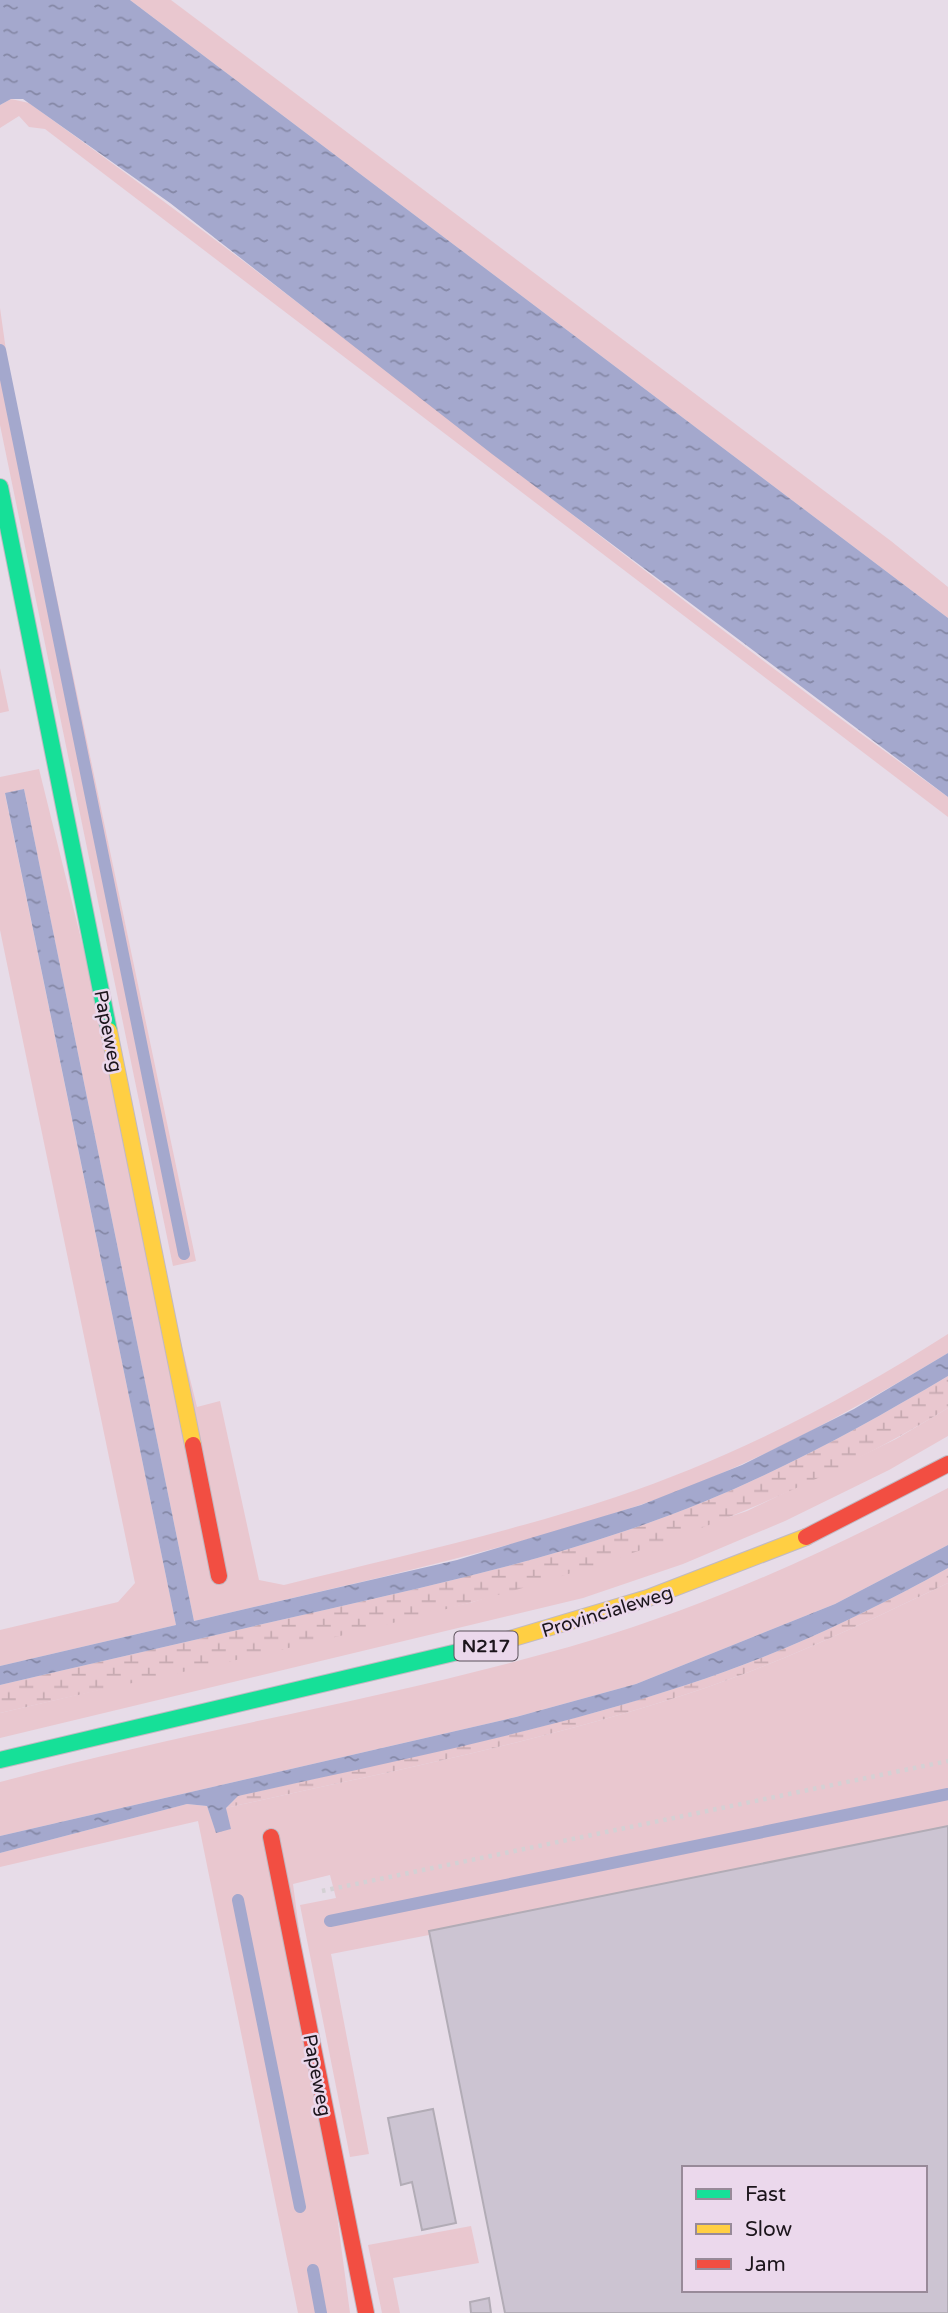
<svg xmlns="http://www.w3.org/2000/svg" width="948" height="2313" font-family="'Varela Round',sans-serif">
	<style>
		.green { fill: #e9c7cf }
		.wetland { fill: url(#wetland-marsh) }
		.water { fill: url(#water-ripples) }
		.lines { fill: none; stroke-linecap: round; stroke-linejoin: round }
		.stream { stroke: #a4a8cd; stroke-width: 12 }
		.building { fill: #ccc4d2; stroke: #b2acb6; stroke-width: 2; fill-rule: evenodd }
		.fast-casing { stroke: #c1b9c2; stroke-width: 18 }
		.slow-casing { stroke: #c1b9c2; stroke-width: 18 }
		.jam-casing { stroke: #c1b9c2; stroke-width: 18 }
		.path { stroke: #d4d1d4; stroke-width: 4.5; stroke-dasharray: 3.5 5; stroke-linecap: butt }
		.fast { stroke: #16e098; stroke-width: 16 }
		.slow { stroke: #ffcf43; stroke-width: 16 }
		.jam { stroke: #f24e42; stroke-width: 16 }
		.labels { text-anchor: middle; stroke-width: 5; stroke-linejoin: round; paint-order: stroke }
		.shield { fill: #ebd8ec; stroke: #5a505a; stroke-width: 2 }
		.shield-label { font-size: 18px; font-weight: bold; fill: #1c151c }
		.street-label { font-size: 19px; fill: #1c151c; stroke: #ebd8ec }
	</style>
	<defs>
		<pattern id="wetland-marsh" width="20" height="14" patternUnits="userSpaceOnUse" patternTransform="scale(1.75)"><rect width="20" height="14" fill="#e9c7cf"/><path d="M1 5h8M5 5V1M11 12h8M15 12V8" fill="none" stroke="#c7aab1"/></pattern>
		<pattern id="water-ripples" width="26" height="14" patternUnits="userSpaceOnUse" patternTransform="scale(1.75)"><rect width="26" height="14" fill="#a4a8cd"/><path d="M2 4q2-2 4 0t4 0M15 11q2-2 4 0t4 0" fill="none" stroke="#8588a6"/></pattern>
	</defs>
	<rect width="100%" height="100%" fill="#e7dce8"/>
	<g class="green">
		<polygon points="130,0 171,0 891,541 948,587 948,618"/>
		<path d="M11,99L29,103C341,326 636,573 948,797V817L45,129L29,127L19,116L0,128V105Z"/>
		<polygon points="0,308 8,365 196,1261 173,1266 0,425"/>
		<polygon points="0,668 9,711 0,713"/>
		<path d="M39,769L197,1407L220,1401L259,1580L284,1585C395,1557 508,1533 616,1497C732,1458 845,1400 948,1334V1353C850,1412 749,1468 640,1505C494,1554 343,1586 194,1621L24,789L5,794L176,1625L0,1666V1630L118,1602L135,1583L0,930V777Z"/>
		<polygon points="948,1408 948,1436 889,1470 785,1521 683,1564 583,1598 0,1738 0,1713 473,1602 747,1511 896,1439"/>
		<path d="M948,1488V1545L835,1604L636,1684L516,1717L0,1836V1782L4,1781C198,1728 397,1698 589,1641C716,1603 832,1549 948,1488Z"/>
		<path d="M948,1583V1826L429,1931V1935L331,1954L369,2154L350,2157L300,1905L336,1898L330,1875L293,1884L350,2313H298L198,1821L0,1867V1853L187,1804L207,1806L216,1832L230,1829L226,1808C381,1773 538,1743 690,1693C779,1664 864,1623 948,1583Z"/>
		<polygon points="471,2226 479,2263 393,2278 400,2313 382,2313 368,2245"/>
	</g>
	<g class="wetland">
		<path d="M948,1376V1408C661,1583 323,1638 0,1713V1685C110,1659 219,1634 329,1609C429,1586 528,1564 625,1531C739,1494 845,1437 948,1376Z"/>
		<path d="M948,1568V1583C864,1623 779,1664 690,1693C538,1743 381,1773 226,1808L238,1796C388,1761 540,1733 686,1685C776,1656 866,1614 948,1568Z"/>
	</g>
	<g class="water">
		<polygon points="0,0 130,0 948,618 948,797 492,454 170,203 23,99 11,99 0,105"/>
		<path d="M24,789L194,1621L457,1560L641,1505L742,1465L854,1409L948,1353V1376C845,1437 739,1494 625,1531C528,1564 429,1586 329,1609C219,1634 110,1659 0,1685V1666L176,1625L5,793Z"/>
		<path d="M948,1545V1568C866,1614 776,1656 686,1685C540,1733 388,1762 238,1796L226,1808L231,1829L216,1833L207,1806L187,1804L0,1853V1836L516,1717L636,1684L835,1604Z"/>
	</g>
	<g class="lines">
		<g class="stream">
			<polyline points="0,350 184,1254"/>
			<polyline points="238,1900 300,2207"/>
			<polyline points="330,1921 948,1794"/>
			<polyline points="313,2270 321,2313"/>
		</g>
	</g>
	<g class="building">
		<path d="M948,1826V2313H505L429,1931ZM684,2168H925V2290H684Z"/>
		<polygon points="433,2109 456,2223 422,2230 412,2182 401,2185 388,2118"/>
		<polygon points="489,2298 491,2313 471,2313 470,2302"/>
	</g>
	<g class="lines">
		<g class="fast-casing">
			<g id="fast">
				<polyline points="0,487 109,1031"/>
				<polyline points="0,1760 500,1642"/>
			</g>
		</g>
		<g class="slow-casing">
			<g id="slow">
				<polyline points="109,1031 193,1445"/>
				<polyline points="500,1642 648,1598 806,1537"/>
			</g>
		</g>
		<g class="jam-casing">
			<g id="jam">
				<polyline points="193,1445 219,1576"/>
				<polyline points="806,1537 948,1464"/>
				<polyline points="271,1837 366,2313"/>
			</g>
		</g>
		<polyline class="path" points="322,1891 948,1761"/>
		<use href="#fast" class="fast"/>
		<use href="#slow" class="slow"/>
		<use href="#jam" class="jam"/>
	</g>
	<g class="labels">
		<rect class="shield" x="454.5" y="1631.5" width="63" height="29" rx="5"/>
		<g class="shield-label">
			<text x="486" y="1652">N217</text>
		</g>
		<g class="street-label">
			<text transform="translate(109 1031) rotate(79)" y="7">Papeweg</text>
			<text transform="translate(607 1611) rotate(-17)" y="7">Provincialeweg</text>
			<text transform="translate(318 2075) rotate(79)" y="7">Papeweg</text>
		</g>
	</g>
	<rect x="682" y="2166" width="245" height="126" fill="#ebd8ec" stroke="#988a99" stroke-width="2"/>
	<rect x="696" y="2189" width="35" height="10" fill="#16e098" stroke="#988a99" stroke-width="2"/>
	<text x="745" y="2201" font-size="21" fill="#1c151c">Fast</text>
	<rect x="696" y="2224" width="35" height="10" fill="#ffcf43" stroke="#988a99" stroke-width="2"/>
	<text x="745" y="2236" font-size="21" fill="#1c151c">Slow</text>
	<rect x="696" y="2259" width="35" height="10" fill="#f24e42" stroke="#988a99" stroke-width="2"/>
	<text x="745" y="2271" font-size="21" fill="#1c151c">Jam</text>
</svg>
